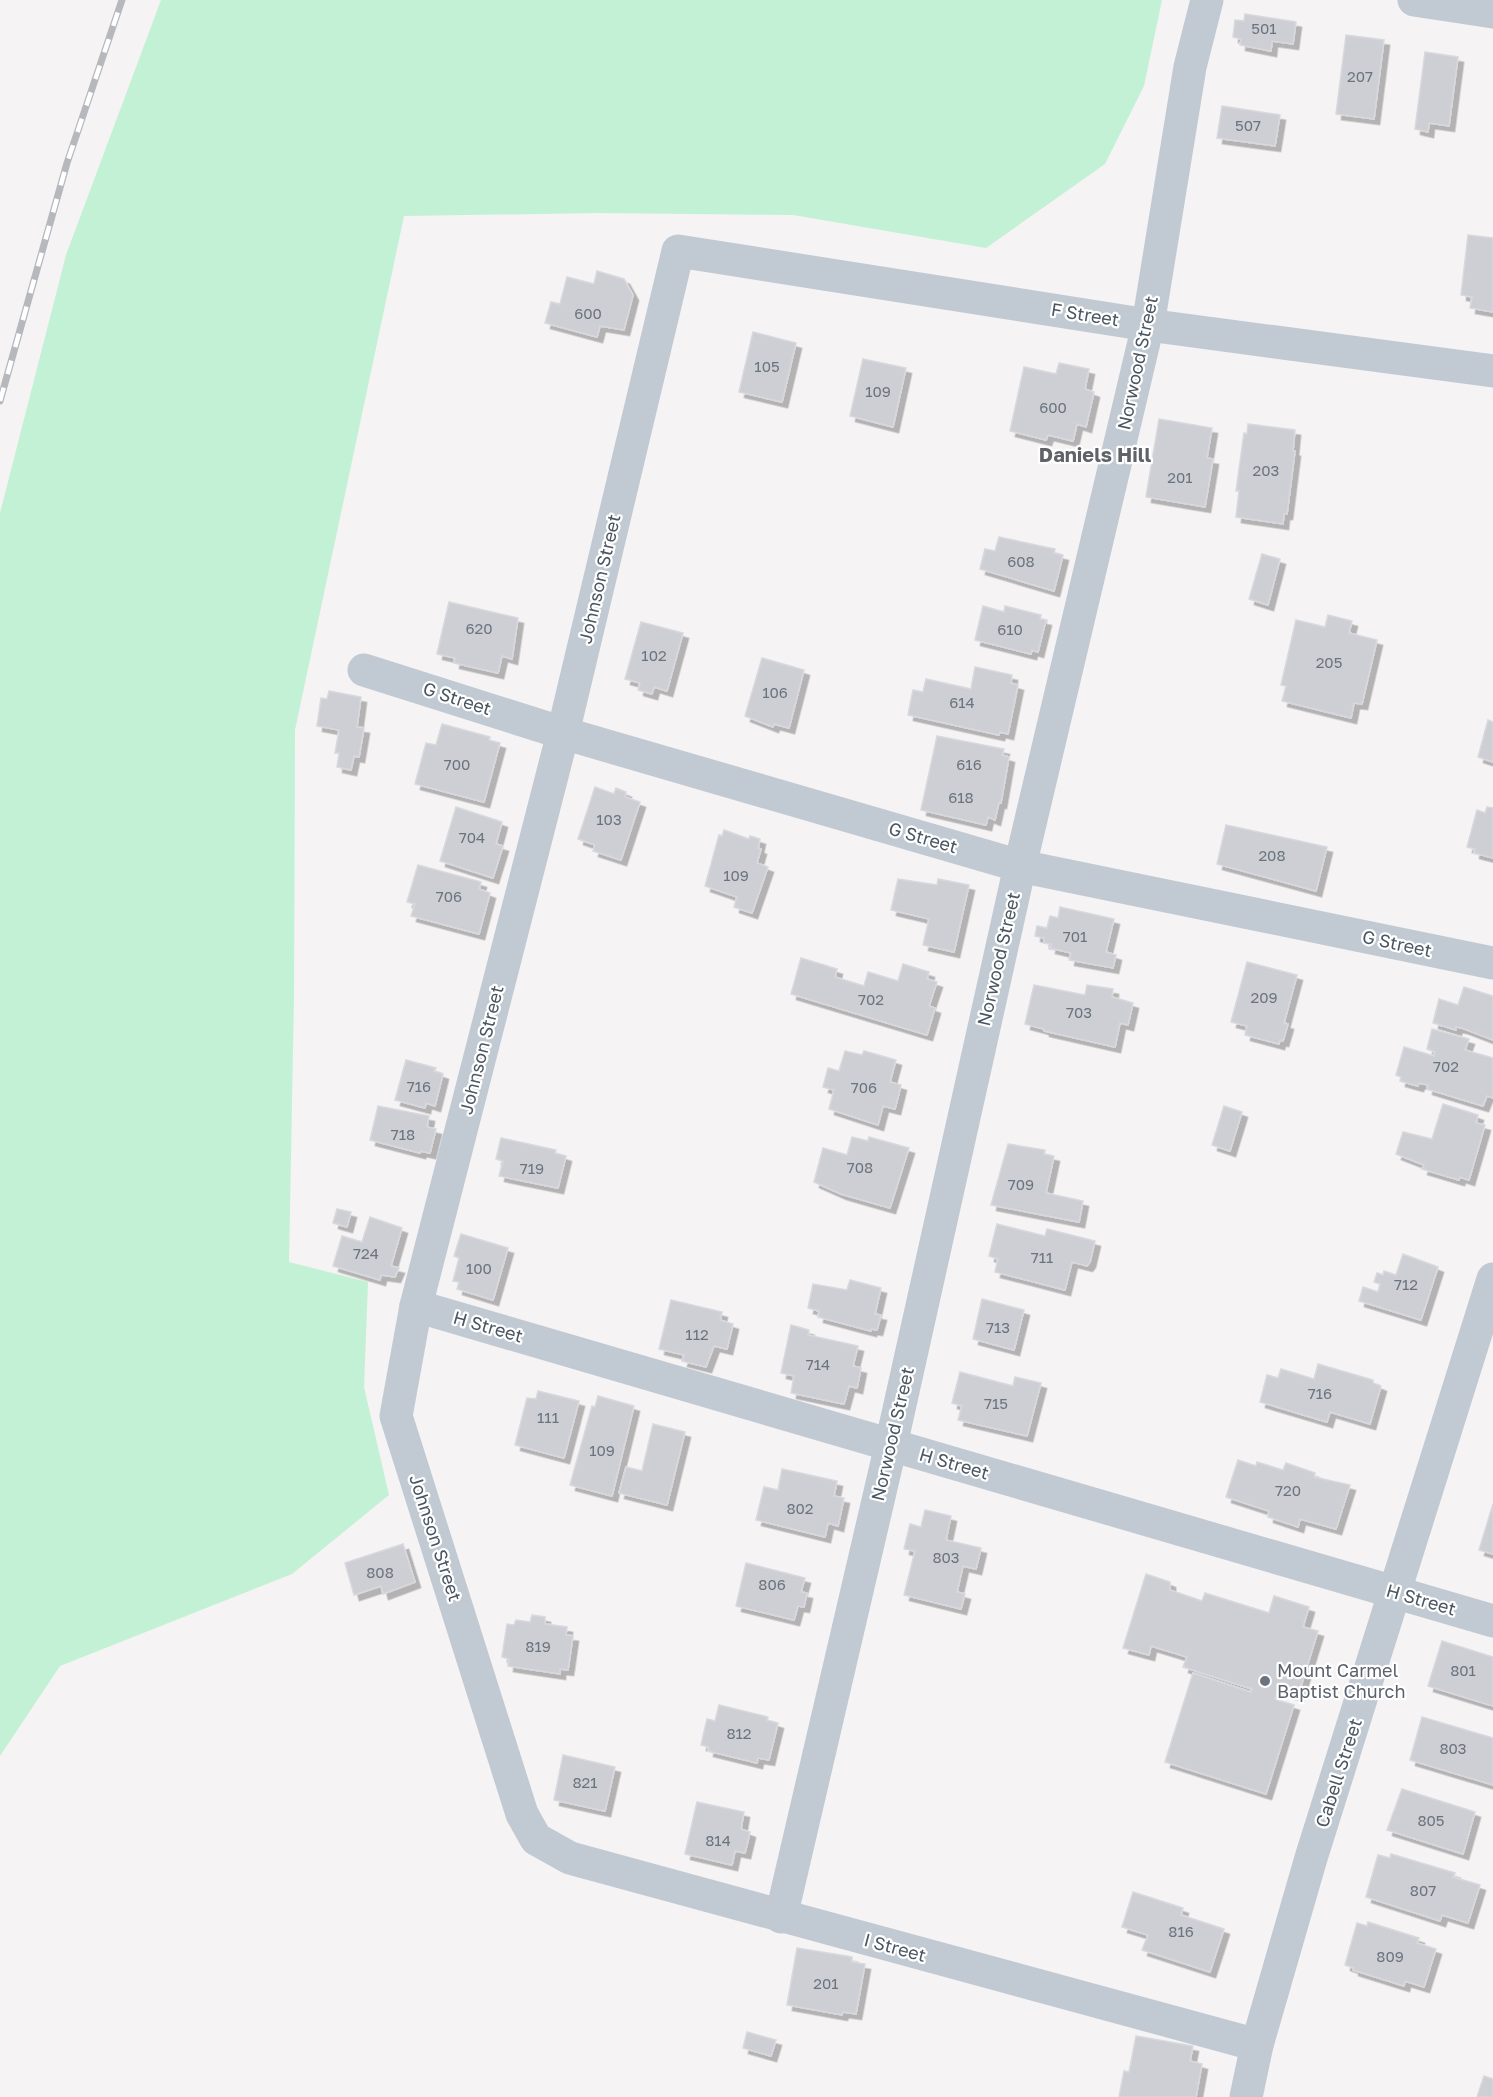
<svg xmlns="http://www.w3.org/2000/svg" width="1493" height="2097" font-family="'Golos Text',sans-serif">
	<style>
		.green { fill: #c3f1d5 }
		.building { fill: #cdcfd5; stroke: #d7d9de; stroke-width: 1.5; filter: url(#shadow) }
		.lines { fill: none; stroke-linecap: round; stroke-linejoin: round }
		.minor { stroke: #c1cad2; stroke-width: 33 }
		.rail-casing { stroke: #b5b8bd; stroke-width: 7 }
		.rail { stroke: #fff; stroke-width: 4.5; stroke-dasharray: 14; stroke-linecap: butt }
		.worship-dot { fill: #6b7280; stroke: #fff; stroke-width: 2 }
		.labels { text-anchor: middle; stroke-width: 4.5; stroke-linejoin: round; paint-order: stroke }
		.number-label { font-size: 15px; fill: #6b747e }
		.street-label { font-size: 18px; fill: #4a5661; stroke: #fff }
		.worship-label { font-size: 18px; fill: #5b616d; stroke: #fff; text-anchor: start }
		.neighbourhood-label { font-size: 20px; font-weight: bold; fill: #5f6368; stroke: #fff }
	</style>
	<defs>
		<filter id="shadow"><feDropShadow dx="5.5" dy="5.5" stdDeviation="0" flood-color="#0004"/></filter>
	</defs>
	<rect width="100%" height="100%" fill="#f5f3f3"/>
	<polygon class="green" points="161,0 1162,0 1144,86 1105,164 986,248 793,215 598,213 404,216 295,730 294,997 289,1262 368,1282 364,1387 389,1495 292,1574 60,1666 0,1756 0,513 66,255"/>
	<g class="building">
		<polygon points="1245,14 1296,22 1293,44 1272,41 1271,51 1240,45 1241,39 1233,37 1235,20 1244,21"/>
		<polygon points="1346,35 1384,40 1374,119 1336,114"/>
		<polygon points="1425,52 1458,57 1449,126 1429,123 1428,132 1415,129"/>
		<polygon points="1222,106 1280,115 1275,146 1217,138"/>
		<polygon points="1468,235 1493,238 1493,312 1470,308 1472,297 1461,295"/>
		<polygon points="597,271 624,279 633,295 624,330 600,326 597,337 545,323 551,302 560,304 567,277 594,284"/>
		<polygon points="753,332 796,343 782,402 739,392"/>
		<polygon points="863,359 906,368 893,427 850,416"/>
		<polygon points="1059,363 1089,369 1085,389 1094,392 1086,427 1077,424 1073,441 1048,435 1046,440 1010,431 1024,367 1056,374"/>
		<polygon points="1159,419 1212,428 1207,458 1213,459 1205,507 1146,497"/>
		<polygon points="1248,424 1295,430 1293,451 1295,451 1287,514 1284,514 1283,524 1236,517 1239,491 1236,491 1244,433 1247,434"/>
		<polygon points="999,537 1055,549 1054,553 1063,555 1054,591 980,569 985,549 995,551"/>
		<polygon points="1262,554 1280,559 1268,605 1249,599"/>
		<polygon points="449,602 518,618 512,659 502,656 498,673 454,663 455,658 437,654"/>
		<polygon points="983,606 1004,612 1005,606 1041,615 1040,619 1046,620 1038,652 1032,650 1031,654 975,640"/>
		<polygon points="1328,615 1352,621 1349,633 1377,640 1362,704 1354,703 1351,718 1282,701 1286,686 1281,685 1296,620 1325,627"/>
		<polygon points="641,622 683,633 667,691 654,687 652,694 638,690 640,683 625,679"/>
		<polygon points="762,658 804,670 789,728 774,724 773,727 745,716"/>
		<polygon points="975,667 1012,675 1011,683 1018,685 1008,734 1000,732 999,735 908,715 913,690 923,692 926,679 971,689"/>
		<polygon points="329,691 361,697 357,727 364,728 359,757 354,756 351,770 337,767 339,753 335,753 339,730 317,726 321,698 327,699"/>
		<polygon points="1488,720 1493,722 1493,762 1478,757"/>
		<polygon points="442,724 490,737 489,740 500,743 484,802 415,784 426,743 436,745"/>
		<polygon points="937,736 1004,749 1002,755 1009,757 1001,803 999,802 995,820 988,817 986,825 921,810"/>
		<polygon points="595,787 614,794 616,788 626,792 625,797 640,802 621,860 593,851 595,845 578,839"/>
		<polygon points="456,807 502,822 496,844 503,846 493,878 440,861"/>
		<polygon points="1487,807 1493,808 1493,858 1474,853 1475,849 1467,847 1477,810 1485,813"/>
		<polygon points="1226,825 1327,847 1316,891 1217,864"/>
		<polygon points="724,830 749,839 750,836 760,839 758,848 761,849 757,863 768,867 752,913 734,907 737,897 705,886 719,835 722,836"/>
		<polygon points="418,865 481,882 479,889 490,893 479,934 411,916 415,904 407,902"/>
		<polygon points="898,879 937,885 938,879 969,885 954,952 923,945 929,919 891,910"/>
		<polygon points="1060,907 1114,919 1106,952 1116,955 1113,968 1069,960 1071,953 1050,948 1051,944 1044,943 1044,938 1035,936 1037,926 1047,928 1050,916 1058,918"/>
		<polygon points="801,958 837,969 835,977 864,986 868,972 898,981 903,964 929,972 927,979 937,982 929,1006 935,1008 927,1035 791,994"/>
		<polygon points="1247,962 1297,975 1284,1023 1288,1024 1283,1041 1280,1040 1279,1044 1245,1035 1247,1026 1231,1022"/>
		<polygon points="1034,985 1085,995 1087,985 1113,989 1112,997 1133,1003 1128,1025 1120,1023 1115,1047 1044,1031 1044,1029 1025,1024"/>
		<polygon points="1464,987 1493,996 1493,1040 1462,1028 1456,1027 1456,1030 1433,1023 1439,999 1458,1005"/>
		<polygon points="1432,1029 1469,1039 1465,1050 1493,1058 1493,1098 1487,1096 1483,1106 1427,1089 1428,1085 1419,1083 1418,1086 1400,1081 1401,1077 1396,1075 1404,1047 1434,1056 1435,1052 1427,1049"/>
		<polygon points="845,1051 862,1055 864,1051 896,1060 890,1082 901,1085 895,1109 883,1106 878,1125 829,1109 834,1090 823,1087 828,1068 839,1071"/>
		<polygon points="406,1060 436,1068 434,1071 443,1074 435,1106 426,1103 425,1108 395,1100"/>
		<polygon points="1443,1104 1478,1115 1476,1123 1485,1125 1469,1180 1460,1177 1459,1180 1422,1169 1424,1165 1396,1154 1403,1132 1432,1139"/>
		<polygon points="378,1106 429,1116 427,1127 436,1129 430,1153 421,1151 420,1153 370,1140"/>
		<polygon points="1224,1106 1242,1112 1230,1151 1212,1145"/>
		<polygon points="852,1137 868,1141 869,1137 909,1148 890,1208 841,1194 814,1182 823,1148 847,1155"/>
		<polygon points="501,1138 556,1150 555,1153 566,1156 558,1188 499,1176 503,1161 496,1159"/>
		<polygon points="1008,1144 1045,1150 1044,1154 1054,1156 1046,1193 1083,1201 1079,1222 991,1205"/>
		<polygon points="337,1209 351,1212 347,1227 333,1223"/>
		<polygon points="370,1217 402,1228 391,1266 399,1268 395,1277 381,1275 380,1280 333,1266 342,1236 362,1242"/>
		<polygon points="997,1224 1045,1236 1047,1229 1095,1241 1090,1262 1087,1266 1072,1262 1065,1290 995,1272 998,1259 989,1256"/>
		<polygon points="461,1234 508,1248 493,1300 457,1289 459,1282 453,1281 459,1258 454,1256"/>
		<polygon points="1403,1254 1438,1267 1421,1320 1359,1301 1363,1287 1378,1292 1380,1284 1374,1282 1377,1273 1383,1275 1384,1271 1396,1275"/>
		<polygon points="850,1280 881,1288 875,1314 881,1315 877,1330 871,1329 871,1331 818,1317 819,1311 808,1308 813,1284 847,1290"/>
		<polygon points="982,1299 1024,1310 1014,1350 973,1339"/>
		<polygon points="671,1300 722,1312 720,1320 733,1324 727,1349 714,1346 706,1367 682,1361 684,1355 659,1349"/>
		<polygon points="791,1325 809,1330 808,1335 858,1346 853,1366 861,1368 857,1388 849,1386 844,1404 791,1393 794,1376 781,1373"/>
		<polygon points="1318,1364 1373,1380 1373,1383 1381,1386 1370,1424 1330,1412 1327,1422 1260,1402 1267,1375 1278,1378 1281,1369 1314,1379"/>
		<polygon points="960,1372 1013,1386 1015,1377 1041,1383 1027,1436 958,1420 962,1406 952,1403"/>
		<polygon points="538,1391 579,1401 564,1458 515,1445 527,1398 536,1399"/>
		<polygon points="598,1396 634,1406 612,1496 570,1485 592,1406 595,1407"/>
		<polygon points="653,1424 685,1432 667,1505 619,1493 626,1467 642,1471"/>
		<polygon points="1238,1460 1256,1466 1257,1462 1283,1470 1286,1463 1315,1473 1314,1477 1350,1485 1336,1529 1300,1519 1298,1527 1268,1517 1269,1511 1226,1497"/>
		<polygon points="782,1469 837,1481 834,1496 844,1498 838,1526 828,1523 825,1537 756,1520 764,1487 778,1490"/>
		<polygon points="1493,1504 1493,1554 1479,1550"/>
		<polygon points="925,1510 951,1516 946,1540 981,1548 976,1569 963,1566 957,1592 965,1594 961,1609 904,1595 915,1551 904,1549 910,1524 921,1527"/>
		<polygon points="403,1544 415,1582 383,1594 381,1586 354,1595 345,1563"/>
		<polygon points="746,1563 805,1578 801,1592 807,1593 804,1607 798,1606 794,1620 736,1606"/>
		<polygon points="1146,1574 1170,1582 1170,1590 1202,1601 1205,1593 1269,1613 1274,1596 1309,1607 1303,1627 1318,1631 1298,1696 1278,1690 1275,1699 1294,1705 1266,1794 1165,1762 1193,1673 1251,1692 1252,1689 1183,1667 1187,1657 1151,1646 1149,1655 1123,1648"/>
		<polygon points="532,1615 545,1617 545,1624 567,1627 566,1635 573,1636 568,1670 560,1669 560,1674 508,1666 509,1659 502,1657 507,1624 514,1625 516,1620 530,1622"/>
		<polygon points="1442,1641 1493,1657 1493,1706 1428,1686"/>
		<polygon points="719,1705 768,1717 767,1720 778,1723 769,1760 758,1758 757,1763 708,1751 709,1747 701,1745 707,1719 715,1721"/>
		<polygon points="1422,1717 1493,1738 1493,1785 1410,1760"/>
		<polygon points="563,1755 615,1767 605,1811 554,1800"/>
		<polygon points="1402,1789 1475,1812 1463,1854 1387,1830"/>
		<polygon points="697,1802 744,1812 741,1829 750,1832 745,1853 735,1851 732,1865 685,1854"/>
		<polygon points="1391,1854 1455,1873 1453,1877 1480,1885 1468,1923 1442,1915 1440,1921 1366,1897 1378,1855 1390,1858"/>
		<polygon points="1133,1892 1183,1908 1181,1915 1224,1929 1210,1972 1142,1950 1148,1935 1122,1927"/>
		<polygon points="1368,1922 1419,1938 1417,1943 1436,1949 1424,1987 1405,1981 1404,1986 1353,1970 1354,1968 1345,1965 1357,1923 1367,1926"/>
		<polygon points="797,1948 852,1957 852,1962 865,1964 856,2014 843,2012 842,2015 787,2005"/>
		<polygon points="747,2032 776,2040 771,2056 743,2048"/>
		<polygon points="1136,2036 1193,2046 1190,2061 1202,2064 1196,2097 1119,2097 1124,2071 1129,2072"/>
		<polygon points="1484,2076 1493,2079 1493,2097 1477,2097"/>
	</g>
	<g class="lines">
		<g class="minor">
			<polyline points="1414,0 1493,12"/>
			<polyline points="364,670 563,733 1020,866 1493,963"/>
			<polyline points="416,1306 1493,1621"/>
			<polyline points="781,1917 891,1445 1020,866 1148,325 1190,67 1207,0"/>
			<polyline points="1257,2045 570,1858 536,1839 522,1814 396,1416 416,1306 563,733 678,251 1148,325 1493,371"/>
			<polyline points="1246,2097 1257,2045 1311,1858 1493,1279"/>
		</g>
		<g class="rail-casing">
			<polyline id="rail" points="0,401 67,163 122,0"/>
		</g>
		<use href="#rail" class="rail"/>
	</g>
	<circle class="worship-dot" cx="1265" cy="1681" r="6"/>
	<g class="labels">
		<g class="number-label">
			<text x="1264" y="34">501</text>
			<text x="1360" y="82">207</text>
			<text x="1248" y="131">507</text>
			<text x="588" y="319">600</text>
			<text x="767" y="372">105</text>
			<text x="878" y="397">109</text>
			<text x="1053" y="413">600</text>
			<text x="1266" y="476">203</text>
			<text x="1180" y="483">201</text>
			<text x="1021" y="567">608</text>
			<text x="479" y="634">620</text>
			<text x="1010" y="635">610</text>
			<text x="654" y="661">102</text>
			<text x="1329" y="668">205</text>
			<text x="775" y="698">106</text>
			<text x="962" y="708">614</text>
			<text x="457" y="770">700</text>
			<text x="969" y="770">616</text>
			<text x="961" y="803">618</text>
			<text x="609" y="825">103</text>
			<text x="472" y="843">704</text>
			<text x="1272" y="861">208</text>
			<text x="736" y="881">109</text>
			<text x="449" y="902">706</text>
			<text x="1075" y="942">701</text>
			<text x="1264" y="1003">209</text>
			<text x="871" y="1005">702</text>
			<text x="1079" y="1018">703</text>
			<text x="1446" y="1072">702</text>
			<text x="419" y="1092">716</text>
			<text x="864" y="1093">706</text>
			<text x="403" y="1140">718</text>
			<text x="860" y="1173">708</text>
			<text x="532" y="1174">719</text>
			<text x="1021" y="1190">709</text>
			<text x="366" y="1259">724</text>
			<text x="1042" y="1263">711</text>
			<text x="479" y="1274">100</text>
			<text x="1406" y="1290">712</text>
			<text x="998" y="1333">713</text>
			<text x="697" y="1340">112</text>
			<text x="818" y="1370">714</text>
			<text x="1320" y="1399">716</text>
			<text x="996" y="1409">715</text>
			<text x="548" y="1423">111</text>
			<text x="602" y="1456">109</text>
			<text x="1288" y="1496">720</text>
			<text x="800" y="1514">802</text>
			<text x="946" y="1563">803</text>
			<text x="380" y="1578">808</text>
			<text x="772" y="1590">806</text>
			<text x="538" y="1652">819</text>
			<text x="1463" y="1676">801</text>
			<text x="739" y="1739">812</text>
			<text x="1453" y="1754">803</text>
			<text x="585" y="1788">821</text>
			<text x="1431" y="1826">805</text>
			<text x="718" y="1846">814</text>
			<text x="1423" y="1896">807</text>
			<text x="1181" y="1937">816</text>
			<text x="1390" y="1962">809</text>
			<text x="826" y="1989">201</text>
		</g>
		<g class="street-label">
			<text transform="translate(1085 315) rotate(9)" y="6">F Street</text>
			<text transform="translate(1138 363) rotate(-78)" y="6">Norwood Street</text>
			<text transform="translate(600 579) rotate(-77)" y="6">Johnson Street</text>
			<text transform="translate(457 699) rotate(18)" y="6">G Street</text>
			<text transform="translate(923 838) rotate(16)" y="6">G Street</text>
			<text transform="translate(1397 944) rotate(12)" y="6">G Street</text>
			<text transform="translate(999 959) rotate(-77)" y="6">Norwood Street</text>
			<text transform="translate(482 1050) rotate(-76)" y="6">Johnson Street</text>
			<text transform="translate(488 1327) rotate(16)" y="6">H Street</text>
			<text transform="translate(893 1434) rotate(-77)" y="6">Norwood Street</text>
			<text transform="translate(954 1464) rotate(16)" y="6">H Street</text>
			<text transform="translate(435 1538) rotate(72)" y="6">Johnson Street</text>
			<text transform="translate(1421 1600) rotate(16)" y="6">H Street</text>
			<text transform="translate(1339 1773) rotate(-72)" y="6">Cabell Street</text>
			<text transform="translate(895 1948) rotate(15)" y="6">I Street</text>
		</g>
		<g class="worship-label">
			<text x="1277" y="1677">Mount Carmel<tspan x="1277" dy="21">Baptist Church</tspan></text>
		</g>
		<g class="neighbourhood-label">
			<text x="1095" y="462">Daniels Hill</text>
		</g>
	</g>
</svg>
